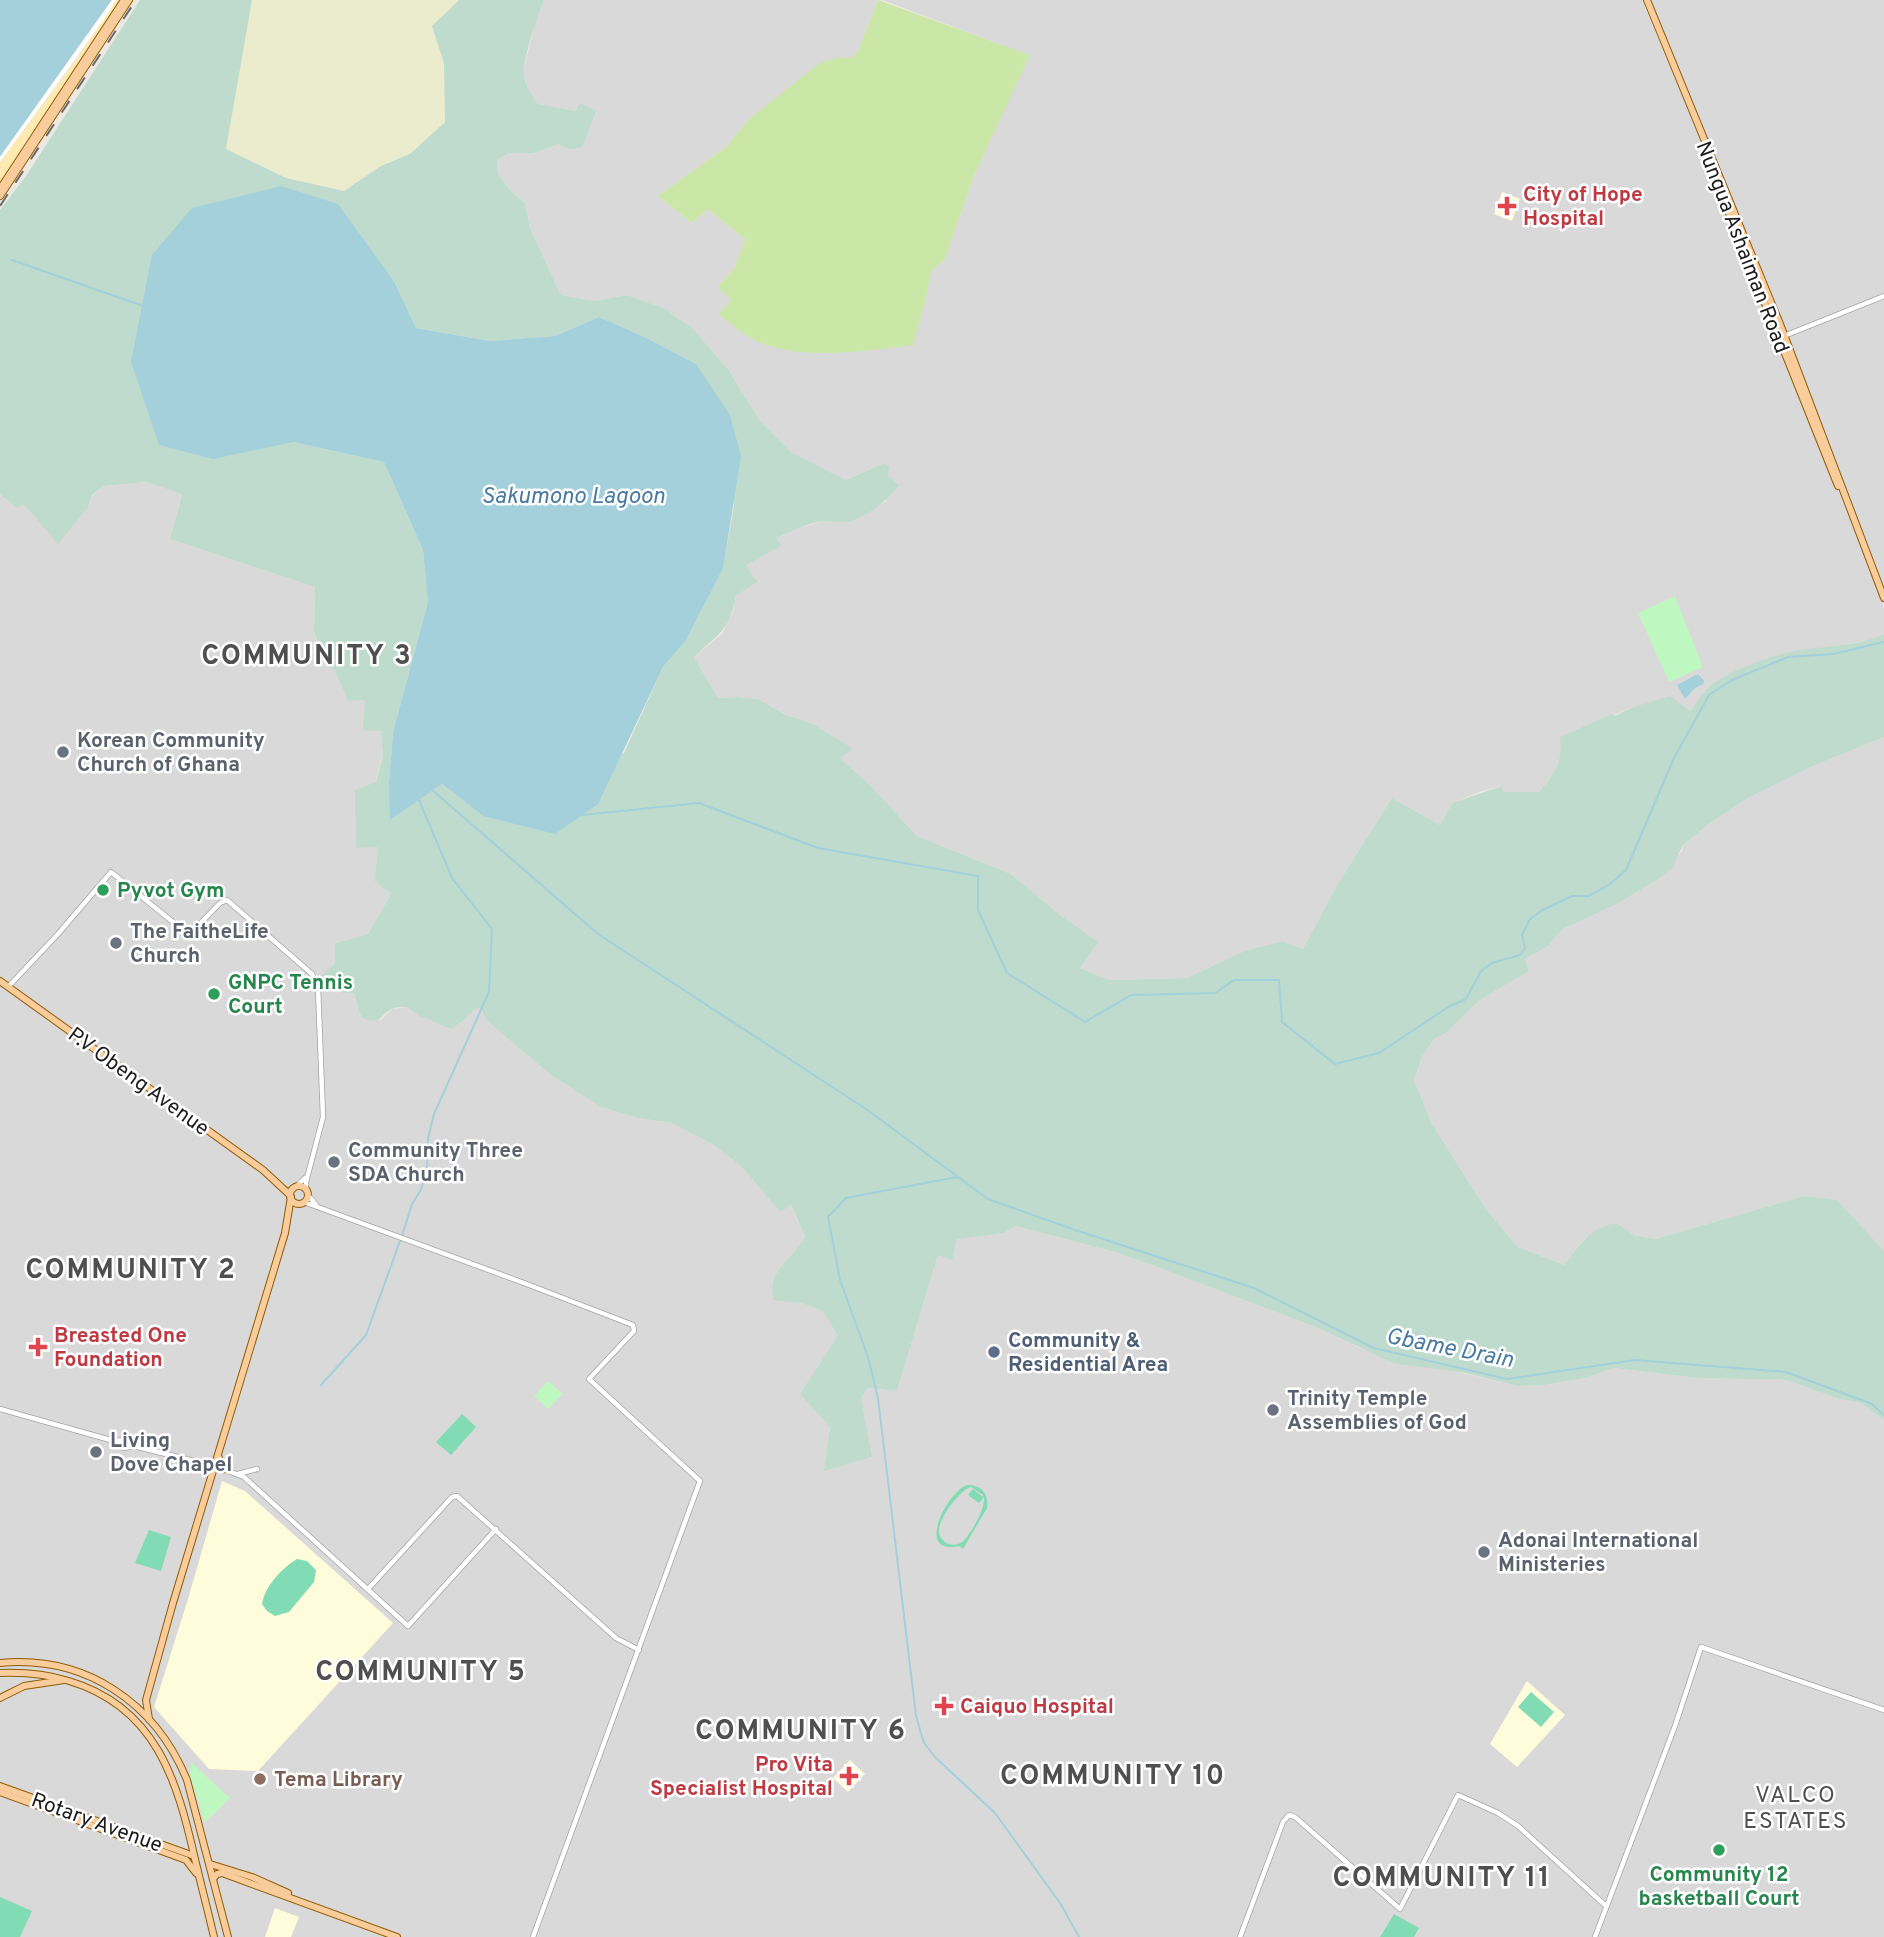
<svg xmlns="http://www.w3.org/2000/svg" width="1884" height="1937" font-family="Overpass,sans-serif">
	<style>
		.residential { fill: #dad9d9 }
		.education { fill: #fefcda }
		.farmland { fill: #ebeccd }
		.grass { fill: #cae7a8 }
		.wetland { fill: #bfdbcd; fill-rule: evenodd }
		.sand { fill: #fdeab0 }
		.park { fill: #bff7c1 }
		.pitch { fill: #81dbb4; fill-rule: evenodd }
		.water { fill: #a3d0da }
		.pier { fill: #fff }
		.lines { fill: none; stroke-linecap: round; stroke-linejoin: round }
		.stream { stroke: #a3d0da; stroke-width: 2 }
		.minor-casing { stroke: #a3a3a3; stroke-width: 6 }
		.major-casing { stroke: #905b04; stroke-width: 8 }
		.minor { stroke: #fff; stroke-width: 4.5 }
		.major { stroke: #f9cc9b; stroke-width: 6 }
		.rail { stroke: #6a6a6a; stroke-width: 2; stroke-dasharray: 14 14; stroke-linecap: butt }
		.health-dot { fill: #e0444e; stroke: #fff; stroke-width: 2.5 }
		.worship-dot { fill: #6b7280; stroke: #fff; stroke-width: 2.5 }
		.leisure-dot { fill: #2e9e5b; stroke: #fff; stroke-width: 2.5 }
		.service-dot { fill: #5c6f8a; stroke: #fff; stroke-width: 2.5 }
		.education-dot { fill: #8d6e63; stroke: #fff; stroke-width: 2.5 }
		.labels { text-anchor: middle; stroke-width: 5; stroke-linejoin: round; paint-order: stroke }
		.health-label { font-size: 21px; font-weight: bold; fill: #be3a42; stroke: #fff; text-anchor: start }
		.street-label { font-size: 21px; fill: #1c1c1c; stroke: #fff }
		.worship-label { font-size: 21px; font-weight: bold; fill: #5b616d; stroke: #fff; text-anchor: start }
		.leisure-label { font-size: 21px; font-weight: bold; fill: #27864d; stroke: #fff; text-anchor: start }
		.service-label { font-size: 21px; font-weight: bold; fill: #4e5e75; stroke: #fff; text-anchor: start }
		.education-label { font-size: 21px; font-weight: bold; fill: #785e54; stroke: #fff; text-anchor: start }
		.water-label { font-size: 23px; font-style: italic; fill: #497aa1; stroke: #fff }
		.neighbourhood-label { font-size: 23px; letter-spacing: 2px; fill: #4f4f4f; stroke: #fff }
		.district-label { font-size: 28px; font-weight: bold; letter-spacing: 2px; fill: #4f4f4f; stroke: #fff }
	</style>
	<rect width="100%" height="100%" fill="#ede9e2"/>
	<g class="residential">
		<polygon points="544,0 878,0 858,51 851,59 838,58 749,119 726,147 658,196 692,223 708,209 745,239 735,267 718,287 792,351 832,352 912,345 925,302 931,270 945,259 974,176 1029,55 882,0 1642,0 1711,164 1867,562 1884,608 1884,634 1873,639 1818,650 1709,686 1690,711 1631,708 1561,737 1562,754 1555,772 1539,792 1502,792 1502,786 1482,791 1452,803 1440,825 1392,798 1337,885 1303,949 1283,941 1244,951 1187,978 1109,980 1080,968 1097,942 1060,915 1011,874 917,836 871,786 840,758 811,723 784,714 758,699 738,697 718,698 694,657 722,634 733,611 736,596 756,582 745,565 780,546 777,538 796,529 823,521 846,522 886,501 887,476 884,463 846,480 791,452 760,421 728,369 693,329 664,308 627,295 595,301 561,295 530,228 525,203 511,191 498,174 497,161 508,153 534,153 559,144 583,146 587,133 579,103 576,111 538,104 529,93 523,72 536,19"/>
		<polygon points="1650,0 1884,0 1884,588 1752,248"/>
		<polygon points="147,482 182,493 170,539 315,587 314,631 324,662 335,671 348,701 365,699 381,731 383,756 356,848 379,846 391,894 368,934 335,943 335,963 321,977 354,993 361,1017 381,1020 392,1009 408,1007 418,1015 465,1019 476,1006 481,1009 487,1021 552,1076 601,1107 637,1118 672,1123 712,1144 741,1166 780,1212 790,1204 805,1236 798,1249 780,1268 801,1303 823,1311 839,1336 801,1393 830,1427 825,1470 871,1457 861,1398 868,1388 897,1391 938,1255 957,1238 1004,1233 1015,1226 1115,1252 1149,1264 1313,1326 1362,1349 1517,1386 1545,1385 1585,1378 1614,1368 1697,1378 1786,1380 1839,1399 1861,1403 1874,1412 1884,1420 1884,1937 0,1937 0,494 16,508 24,503 88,507 92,496 104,486"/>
		<polygon points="1884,737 1884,1251 1837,1201 1804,1196 1655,1239 1634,1235 1617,1223 1584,1239 1564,1265 1518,1247 1486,1209 1432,1124 1414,1080 1422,1057 1434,1039 1446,1033 1480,1000 1529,971 1525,959 1547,947 1563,929 1619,903 1655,881 1682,851 1683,845 1709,824 1748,798 1811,767"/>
	</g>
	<g class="education">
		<polygon points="1502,192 1520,199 1512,221 1494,214"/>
		<polygon points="222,1481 245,1491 393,1623 258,1771 209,1769 154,1707 188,1599"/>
		<polygon points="1527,1681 1565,1715 1517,1767 1490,1744"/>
		<polygon points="850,1760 865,1774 848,1792 833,1778"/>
		<polygon points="275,1908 299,1917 291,1937 265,1937"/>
	</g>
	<polygon class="farmland" points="252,0 459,0 432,26 444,63 445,122 410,154 381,166 344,191 286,178 226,149"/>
	<path class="grass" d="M878,0L1030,55L974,176L945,259L931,271L925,302L913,345C870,351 811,359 770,346C750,341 734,327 719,314L731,300L718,287L735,267L745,239L708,209L692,223L658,196L726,147L749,119L821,62L838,58H851L858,51Z"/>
	<path class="wetland" d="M140,0H252L226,149L286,178L344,191L381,166L410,154L445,122L444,63L432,26L459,0H544C538,14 522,61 524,75C526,87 531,95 538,104L576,111L579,103L596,111L583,146C573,150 567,150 559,144L534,153H508L497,161L498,174L511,191L525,203L530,228L561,295L595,301L627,295L664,308L693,329L728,369L760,421L791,452L846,480L884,463L889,467L888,476L899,485C887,501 866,518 846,522C839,523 831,521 824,521C807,523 792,531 777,538L781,546L746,565L757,582L736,596C729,632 718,634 694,657L718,698L738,697L758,699L784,714L811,723L849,746L852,750L840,758L871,786L917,836L1011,874L1060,915L1098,942L1080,968L1109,980L1187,978L1244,951L1283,941L1303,949L1337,885L1392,798L1440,825L1452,803L1502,786L1503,792H1539C1555,773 1563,763 1560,737L1612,714L1615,716L1631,708L1670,696L1690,711C1697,703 1703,691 1711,685C1732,670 1762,659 1787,653C1819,645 1854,648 1884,634V737L1811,767L1748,798L1709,824L1683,845L1672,868L1655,881L1619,903L1563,929L1547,947L1525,959L1529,971L1480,1000L1446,1033L1434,1039L1422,1057L1414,1080L1432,1124L1486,1209L1518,1247L1564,1265C1581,1244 1588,1228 1617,1223L1634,1235L1655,1239L1804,1196L1837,1200L1884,1251V1420L1861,1403L1839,1399L1786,1380L1697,1378L1614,1368L1585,1378L1545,1385L1517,1386L1461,1372L1396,1364L1313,1326L1149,1264L1115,1252L1015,1226L1004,1233L957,1239L952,1260L938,1255L897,1391L868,1388L861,1398L872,1457L824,1471L830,1427L800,1394L838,1336L823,1311L801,1303L773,1300C768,1267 792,1262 805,1236L791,1205L780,1212L741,1166L712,1144L672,1123L637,1118L601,1107L552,1076L487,1021L481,1009L476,1007L465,1019L451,1029L418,1015L407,1007C403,1007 399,1007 394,1008C379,1014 382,1027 361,1017L354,993H343L321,976L335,963V943L368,934L391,894L375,881L378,847L356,848L355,790L376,782L383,756L381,731L363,730L365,700L348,701L335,671L324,662L314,631L315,587L170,539L182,494L147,482L104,486L92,495L88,507L58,544L24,504L16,508L0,494V210L26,176ZM395,283L416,328L490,341L555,336L599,317L647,338L696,364L734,505L723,567L686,640L663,667L624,753L483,816L442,784L391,819L389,783L393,732L428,602L423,550L384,462L293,442Z"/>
	<polygon class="sand" points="116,0 122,0 0,184 0,162 77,59"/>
	<g class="park">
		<polygon points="1675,596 1703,667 1669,682 1638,613"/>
		<polygon points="548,1381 563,1394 548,1409 534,1396"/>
		<polygon points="191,1762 230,1798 205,1823 190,1776"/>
	</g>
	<g class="pitch">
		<polygon points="462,1414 476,1427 451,1455 436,1442"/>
		<path d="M967,1485C982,1485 989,1494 987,1508L963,1549L959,1546C914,1556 947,1492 967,1485ZM971,1487L983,1495V1497L973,1489L968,1495L979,1503L984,1497C986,1507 971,1535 962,1542C956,1546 952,1545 946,1543C942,1539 940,1538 939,1533C937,1521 959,1490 971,1487Z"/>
		<polygon points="149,1530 171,1537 161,1571 135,1563"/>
		<path d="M297,1559L307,1561L316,1570L314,1582L289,1612L275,1616L267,1611L262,1604C265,1586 281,1569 297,1559Z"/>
		<polygon points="1531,1692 1554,1712 1541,1727 1518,1707"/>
		<polygon points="0,1897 32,1911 20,1937 0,1937"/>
		<polygon points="1394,1914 1419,1928 1414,1937 1380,1937"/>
	</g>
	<g class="water">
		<polygon points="0,0 112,0 0,157"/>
		<polygon points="281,186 338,204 395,283 416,328 490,341 555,336 599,317 647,338 696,364 730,415 741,456 723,568 686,640 663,667 598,804 555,834 483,816 442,784 390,820 389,783 393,732 428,602 423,550 384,462 293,442 213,459 159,445 131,362 152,255 192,208"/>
		<polygon points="1698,674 1704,681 1703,684 1695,688 1685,699 1677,685"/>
	</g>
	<polygon class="pier" points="112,0 116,0 105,18 0,162 0,157"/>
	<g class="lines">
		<g class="stream">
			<polyline points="12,260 143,306"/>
			<polyline points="431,789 598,934 866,1109 988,1199 1078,1231 1254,1288 1374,1348 1507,1379 1635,1360 1786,1372 1872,1404 1884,1415"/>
			<polyline points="582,815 699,803 818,848 978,876 978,910 1007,973 1085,1022 1131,995 1215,993 1234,980 1279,980 1282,1022 1335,1064 1379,1053 1448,1007 1466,999 1481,971 1492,963 1520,955 1525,948 1522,935 1530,919 1541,911 1572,896 1589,896 1610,884 1626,870 1674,758 1709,695 1732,680 1788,657 1833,654 1884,642"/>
			<polyline points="957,1177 846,1198 828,1217 840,1280 868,1357 878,1398 916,1716 924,1743 936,1758 995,1813 1060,1903 1079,1937"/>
			<polyline points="402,1236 412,1204 421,1190 427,1168 428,1138 434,1114 489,992 492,929 452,878 419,800"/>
			<polyline points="321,1385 366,1335 400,1241"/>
		</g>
		<g class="minor-casing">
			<g id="minor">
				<polyline points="1784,336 1884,296"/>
				<polyline points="8,987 58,934 111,872 189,935 220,903 227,900 312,974 318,987 323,1117 306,1182 306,1190"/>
				<polyline points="297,1186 305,1178"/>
				<polyline points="308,1195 316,1205"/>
				<polyline points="304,1202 524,1283 633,1325 634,1331 589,1379 700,1481 533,1937"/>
				<polyline points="0,1409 114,1441 125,1440 134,1446 218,1467 244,1477 408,1626 496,1529"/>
				<polyline points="114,1441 123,1448 134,1446"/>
				<polyline points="238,1474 257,1469"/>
				<polyline points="368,1589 452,1497 457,1496 616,1638 639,1650"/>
				<polyline points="1240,1937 1283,1822 1289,1815 1295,1817 1400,1909 1458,1795 1498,1813 1518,1826 1606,1906"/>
				<polyline points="1595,1937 1675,1726 1701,1647 1884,1710"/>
			</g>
		</g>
		<g class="major-casing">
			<g id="major">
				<polyline points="1647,0 1780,324 1884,598"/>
				<polyline points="1708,161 1838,486"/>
				<polyline points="0,189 124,0"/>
				<polyline points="0,196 129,0"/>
				<polyline points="0,981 263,1170 290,1195"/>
				<circle cx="299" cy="1195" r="9"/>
				<polyline points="218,1456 224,1469"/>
				<path d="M0,1663C85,1655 155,1702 187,1780L228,1937"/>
				<path d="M0,1673C24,1672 46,1674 69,1681C156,1707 177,1780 195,1859C201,1885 208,1911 214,1937"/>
				<polyline points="0,1698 24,1686 64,1680"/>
				<polyline points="149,1719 146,1700 173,1603 285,1233 291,1197"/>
				<polyline points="0,1786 194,1856"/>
				<polyline points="0,1792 186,1860 196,1873"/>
				<polyline points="210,1864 252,1877 288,1893"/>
				<polyline points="213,1879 217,1874 222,1873 397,1937"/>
			</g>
		</g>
		<use href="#minor" class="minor"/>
		<use href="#major" class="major"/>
		<polyline class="rail" points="0,206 136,0"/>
	</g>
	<g class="health-dot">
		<path d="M1503.5 195.5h7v7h7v7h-7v7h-7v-7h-7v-7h7z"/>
		<path d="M34.5 1336.5h7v7h7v7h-7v7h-7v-7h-7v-7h7z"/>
		<path d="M940.5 1695.5h7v7h7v7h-7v7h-7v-7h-7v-7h7z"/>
		<path d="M845.5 1765.5h7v7h7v7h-7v7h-7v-7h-7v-7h7z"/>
	</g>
	<g class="worship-dot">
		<circle cx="63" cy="752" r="7"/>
		<circle cx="116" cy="943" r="7"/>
		<circle cx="334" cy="1162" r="7"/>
		<circle cx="1273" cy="1410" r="7"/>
		<circle cx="96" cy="1452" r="7"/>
		<circle cx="1484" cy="1552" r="7"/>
	</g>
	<g class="leisure-dot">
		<circle cx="103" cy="890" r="7"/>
		<circle cx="214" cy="994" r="7"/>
		<circle cx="1719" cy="1850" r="7"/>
	</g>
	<circle class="service-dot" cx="994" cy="1352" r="7"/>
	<circle class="education-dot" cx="260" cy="1779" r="7"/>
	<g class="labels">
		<g class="health-label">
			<text x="1523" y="201">City of Hope<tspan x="1523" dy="24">Hospital</tspan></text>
			<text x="54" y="1342">Breasted One<tspan x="54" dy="24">Foundation</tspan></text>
			<text x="960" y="1713">Caiquo Hospital</text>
			<text x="833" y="1771" text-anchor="end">Pro Vita<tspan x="833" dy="24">Specialist Hospital</tspan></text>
		</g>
		<g class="street-label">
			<text transform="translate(1743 247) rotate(69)" y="7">Nungua Ashaiman Road</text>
			<text transform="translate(139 1081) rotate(36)" y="7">P.V Obeng Avenue</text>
			<text transform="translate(97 1822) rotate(20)" y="7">Rotary Avenue</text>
		</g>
		<g class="worship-label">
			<text x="77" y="747">Korean Community<tspan x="77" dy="24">Church of Ghana</tspan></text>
			<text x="130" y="938">The FaitheLife<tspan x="130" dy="24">Church</tspan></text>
			<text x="348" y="1157">Community Three<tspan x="348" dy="24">SDA Church</tspan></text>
			<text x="1287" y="1405">Trinity Temple<tspan x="1287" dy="24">Assemblies of God</tspan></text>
			<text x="110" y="1447">Living<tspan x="110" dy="24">Dove Chapel</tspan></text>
			<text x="1498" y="1547">Adonai International<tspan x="1498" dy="24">Ministeries</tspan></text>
		</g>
		<g class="leisure-label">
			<text x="117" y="897">Pyvot Gym</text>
			<text x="228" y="989">GNPC Tennis<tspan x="228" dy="24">Court</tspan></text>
			<text x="1719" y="1881" text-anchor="middle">Community 12<tspan x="1719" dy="24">basketball Court</tspan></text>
		</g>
		<g class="service-label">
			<text x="1008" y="1347">Community &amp;<tspan x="1008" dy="24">Residential Area</tspan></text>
		</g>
		<g class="education-label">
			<text x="274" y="1786">Tema Library</text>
		</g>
		<g class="water-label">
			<text x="573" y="503">Sakumono Lagoon</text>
			<text transform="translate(1450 1347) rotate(11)" y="8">Gbame Drain</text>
		</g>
		<g class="neighbourhood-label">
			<text x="1796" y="1802">VALCO<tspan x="1796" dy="26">ESTATES</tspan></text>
		</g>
		<g class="district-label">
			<text x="307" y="664">COMMUNITY 3</text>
			<text x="131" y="1278">COMMUNITY 2</text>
			<text x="421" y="1680">COMMUNITY 5</text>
			<text x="801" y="1739">COMMUNITY 6</text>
			<text x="1113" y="1784">COMMUNITY 10</text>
			<text x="1442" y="1886">COMMUNITY 11</text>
		</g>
	</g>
</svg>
